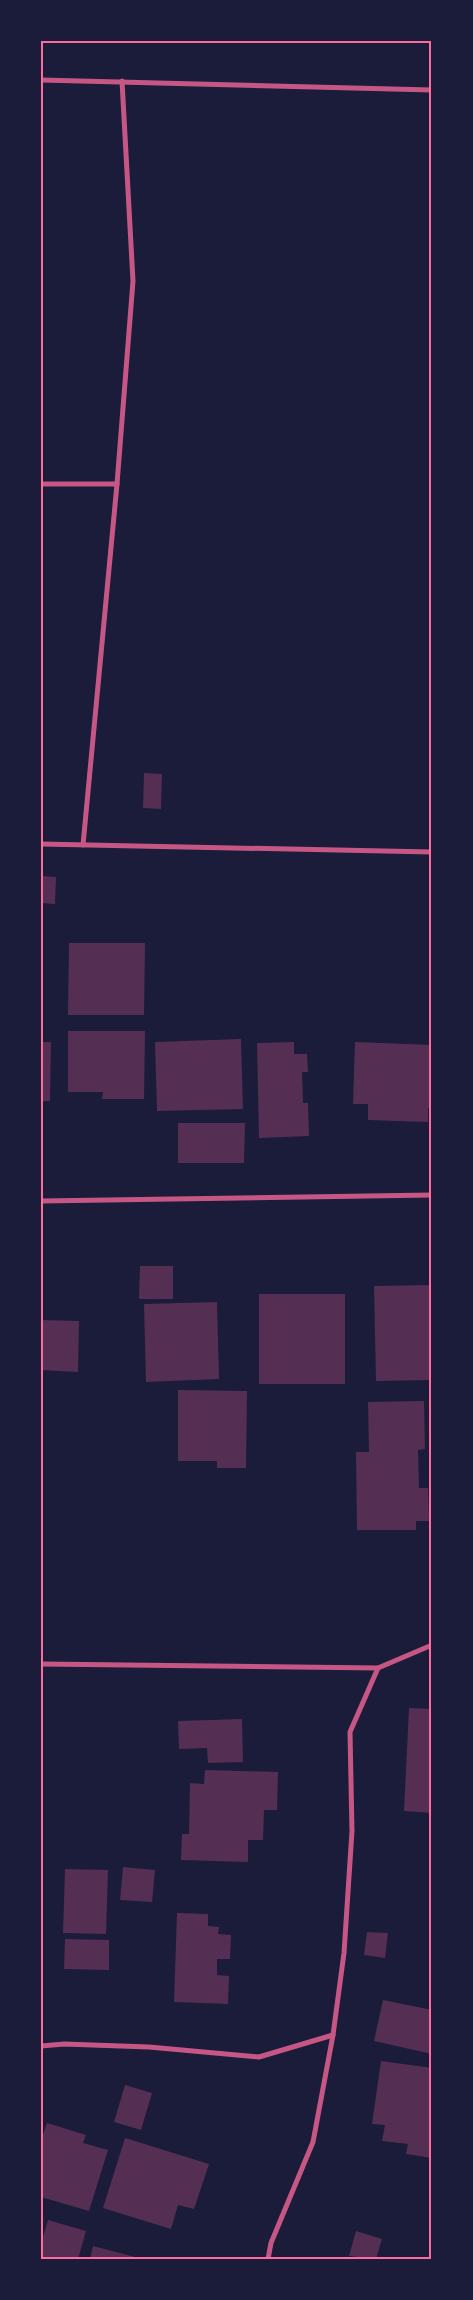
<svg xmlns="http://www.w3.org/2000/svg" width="473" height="2300" font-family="'Varela Round',sans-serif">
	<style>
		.building { fill: #542f53 }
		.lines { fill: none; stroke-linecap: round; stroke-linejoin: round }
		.minor { stroke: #c65784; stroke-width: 5 }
		.neatline { fill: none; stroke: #ff6b9d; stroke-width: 2 }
	</style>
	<rect width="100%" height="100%" fill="#1b1b3a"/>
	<g class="building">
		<polygon points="144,773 162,774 161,809 143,808"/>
		<polygon points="41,876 56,877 55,904 41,903"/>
		<polygon points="69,943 145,943 144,1015 68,1015"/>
		<polygon points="68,1031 145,1031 144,1099 102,1099 103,1092 68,1092"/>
		<polygon points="241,1039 243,1109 157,1111 155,1042"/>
		<polygon points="41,1042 51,1042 50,1101 41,1101"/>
		<polygon points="294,1042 294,1054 307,1054 308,1072 302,1072 303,1103 308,1103 309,1136 259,1138 257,1043"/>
		<polygon points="355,1042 432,1045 432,1108 428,1108 428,1122 368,1120 368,1104 353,1104"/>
		<polygon points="178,1123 245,1123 244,1163 178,1163"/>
		<polygon points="140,1266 173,1266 173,1299 139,1299"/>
		<polygon points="432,1285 432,1380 376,1381 374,1286"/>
		<rect x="259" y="1294" width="86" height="90"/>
		<polygon points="217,1302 219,1379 146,1382 144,1304"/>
		<polygon points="41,1320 79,1321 78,1372 41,1370"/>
		<polygon points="178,1390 247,1391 246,1468 217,1468 217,1461 178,1461"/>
		<polygon points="424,1401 425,1449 418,1450 419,1488 428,1488 429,1521 416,1521 416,1530 357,1530 356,1452 369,1452 368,1402"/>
		<polygon points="409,1708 432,1709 432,1813 404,1811"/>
		<polygon points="242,1719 243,1762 208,1763 207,1748 179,1749 178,1721"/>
		<polygon points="205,1770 278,1772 277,1810 264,1810 263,1840 248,1840 248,1862 181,1860 182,1834 189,1834 190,1783 204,1784"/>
		<polygon points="123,1867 155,1870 152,1902 120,1900"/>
		<polygon points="65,1869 108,1870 106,1934 63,1933"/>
		<polygon points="177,1913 208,1914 208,1926 219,1927 218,1934 231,1935 230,1959 217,1959 217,1975 229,1976 228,2004 174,2002"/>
		<polygon points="367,1932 388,1933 385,1958 364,1955"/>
		<polygon points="65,1939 109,1940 109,1970 64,1969"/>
		<polygon points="383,2000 432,2010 432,2054 374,2041"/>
		<polygon points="381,2061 432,2068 432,2158 406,2154 408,2144 382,2141 385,2125 372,2124"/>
		<polygon points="125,2085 152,2093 141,2130 114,2122"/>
		<polygon points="47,2123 86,2135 83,2143 108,2150 89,2211 41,2197 41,2141"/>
		<polygon points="125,2138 209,2164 194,2209 178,2205 171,2229 103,2208"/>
		<polygon points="48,2220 86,2231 78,2259 41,2259 41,2244"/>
		<polygon points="356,2231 382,2239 376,2259 349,2256"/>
		<polygon points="93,2246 139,2258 139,2259 90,2259"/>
	</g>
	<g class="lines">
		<g class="minor">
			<polyline points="41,80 432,90"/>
			<polyline points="41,484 117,484"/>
			<polyline points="41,844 432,852"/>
			<polyline points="83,845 117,484 133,281 122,81"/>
			<polyline points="41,1201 432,1195"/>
			<polyline points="41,1664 378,1668"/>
			<polyline points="41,2046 64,2044 149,2047 259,2057 333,2035"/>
			<polyline points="268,2259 271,2243 313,2142 333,2035 344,1953 352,1831 350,1732 378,1668 432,1645"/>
		</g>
	</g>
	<rect width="473" height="2300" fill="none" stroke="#1b1b3a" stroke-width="85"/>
	<rect x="42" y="42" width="388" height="2216" class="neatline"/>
</svg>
